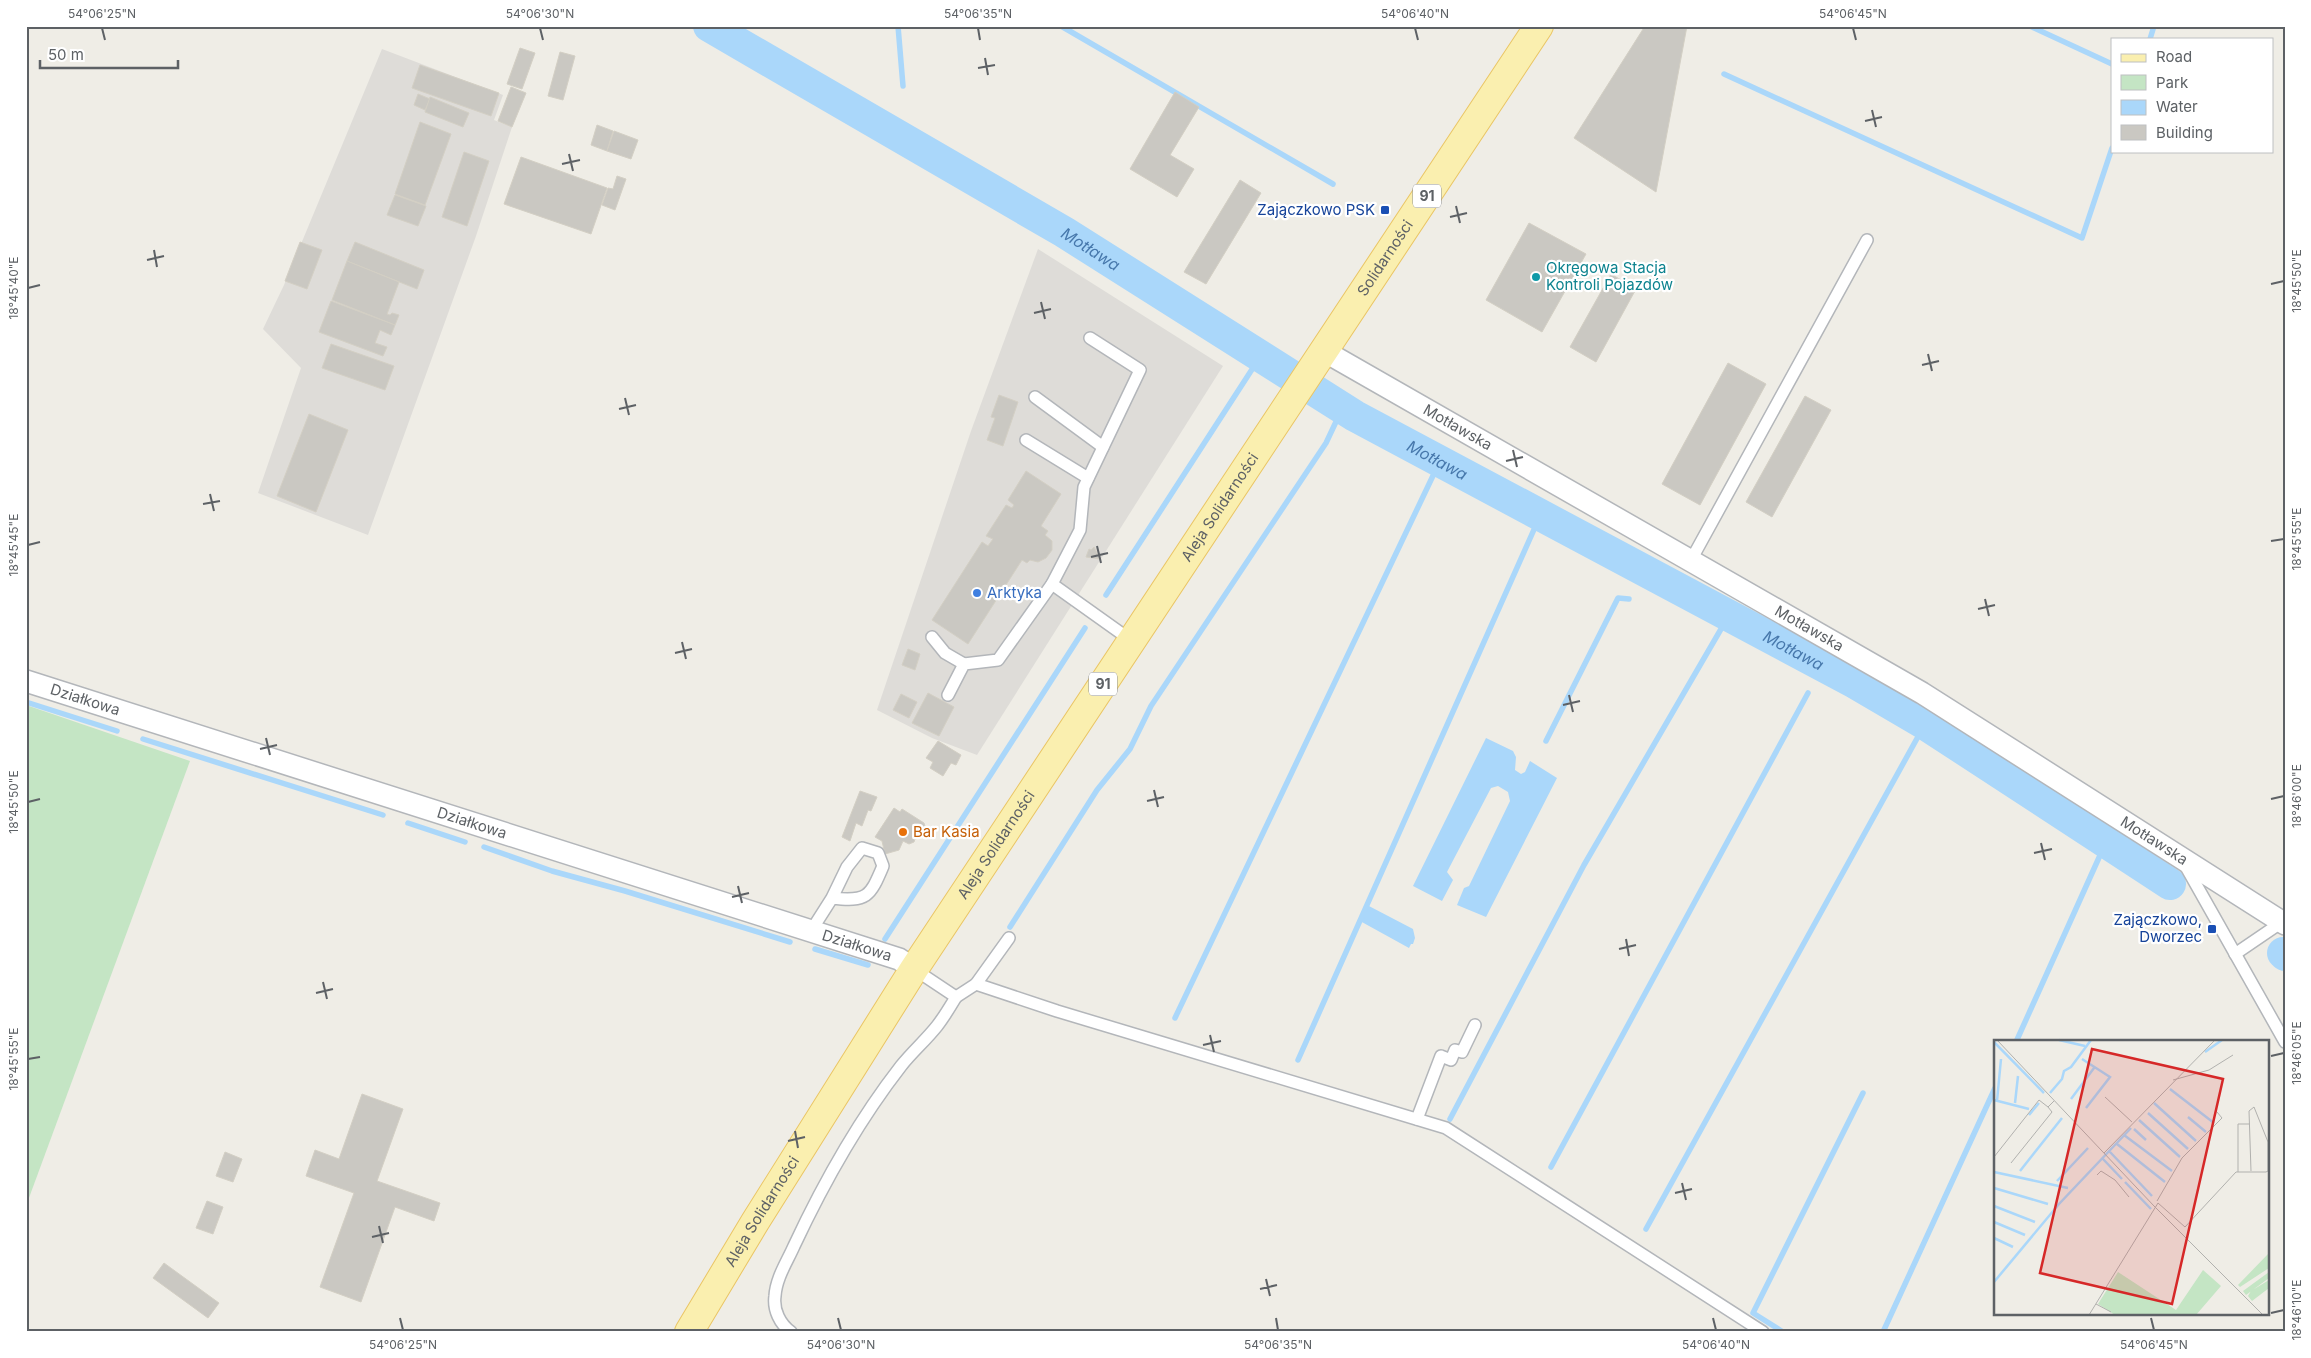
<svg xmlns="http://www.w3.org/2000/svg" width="2311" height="1358" font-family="Inter,sans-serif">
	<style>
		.industrial { fill: #dedcd8 }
		.green { fill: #c4e5c4 }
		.water { fill: #aad7fa }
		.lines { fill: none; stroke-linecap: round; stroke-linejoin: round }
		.stream { stroke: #aad7fa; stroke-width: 5.5 }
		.river { stroke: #aad7fa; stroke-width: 32 }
		.building { fill: #cac8c2; stroke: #d3cfc4 }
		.lane-casing { stroke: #b3b6ba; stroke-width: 14 }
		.street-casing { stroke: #b3b6ba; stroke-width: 24 }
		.primary-casing { stroke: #eac564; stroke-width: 30 }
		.lane { stroke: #fff; stroke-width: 11 }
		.street { stroke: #fff; stroke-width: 21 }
		.primary { stroke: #faefaf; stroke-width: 28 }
		.ticks { fill: none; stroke: #5d6165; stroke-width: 2 }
		.transit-dot { fill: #1a4fb4; stroke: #fff; stroke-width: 2 }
		.culture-dot { fill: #0f9aa8; stroke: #fff; stroke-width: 2 }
		.shop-dot { fill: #3f7fe0; stroke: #fff; stroke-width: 2 }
		.food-dot { fill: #e8710a; stroke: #fff; stroke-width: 2 }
		.labels { text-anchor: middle; stroke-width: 4.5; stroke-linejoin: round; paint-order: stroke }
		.shield { fill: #fff; stroke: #8e9093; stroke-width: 1 }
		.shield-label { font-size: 14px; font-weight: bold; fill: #5d6165 }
		.transit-label { font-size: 15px; fill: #164399; stroke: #fff; text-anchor: end }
		.street-label { font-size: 15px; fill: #5d6165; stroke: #fff }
		.culture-label { font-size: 15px; fill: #0d838f; stroke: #fff; text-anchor: start }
		.shop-label { font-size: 15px; fill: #366cbe; stroke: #fff; text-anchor: start }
		.food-label { font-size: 15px; fill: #c56008; stroke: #fff; text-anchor: start }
		.water-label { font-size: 16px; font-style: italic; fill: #4778ac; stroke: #fff }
		.inset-river { fill: none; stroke: #aad7fa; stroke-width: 2.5 }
		.inset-road { fill: none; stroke: #b1b1ae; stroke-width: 1 }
		.view { fill: #d62828; fill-opacity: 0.15; stroke: #d62828; stroke-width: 2.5 }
		.inset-edge { fill: none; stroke: #5d6165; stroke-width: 2.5 }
		.neatline { fill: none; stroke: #5d6165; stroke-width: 2 }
		.ticks-label { font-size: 12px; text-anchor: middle; fill: #5d6165 }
	</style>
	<rect width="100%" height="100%" fill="#efede6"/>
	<g class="industrial">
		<polygon points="382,49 503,95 494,120 512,127 476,236 368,535 258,493 301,368 263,329 284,285"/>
		<polygon points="1038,249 1223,366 977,755 932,738 877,710 971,431"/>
	</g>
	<polygon class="green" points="26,705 190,761 26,1206"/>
	<g class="water">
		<polygon points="1486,738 1513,751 1516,757 1515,770 1521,774 1525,772 1530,761 1557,778 1486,917 1457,905 1464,888 1469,886 1510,801 1508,792 1498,786 1491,788 1447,872 1453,880 1442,901 1413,886"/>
		<polygon points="1367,905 1413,929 1415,938 1413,944 1411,944 1409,948 1360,921"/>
	</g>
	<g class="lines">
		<g class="stream">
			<polyline points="898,26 903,86"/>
			<polyline points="1061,26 1333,184"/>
			<polyline points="2030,26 2112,64"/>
			<polyline points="2150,39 2154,26"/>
			<polyline points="1724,74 2082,238 2112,148"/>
			<polyline points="1106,595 1260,357"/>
			<polyline points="26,702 117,731"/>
			<polyline points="143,739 383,815"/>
			<polyline points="1546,741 1618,598 1629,599"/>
			<polyline points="408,823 465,842"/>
			<polyline points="484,847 552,871 625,891 790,942"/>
			<polyline points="1010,927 1097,790 1130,749 1151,706 1326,443 1342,409"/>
			<polyline points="885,939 1085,628"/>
			<polyline points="815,949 868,965"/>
			<polyline points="1175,1018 1440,461"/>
			<polyline points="2016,1042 2106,842"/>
			<polyline points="1298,1060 1540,516"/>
			<polyline points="1450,1119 1584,865 1728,617"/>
			<polyline points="1551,1167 1808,693"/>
			<polyline points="1646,1229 1925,724"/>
			<polyline points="1783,1332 1753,1313 1863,1093"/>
			<polyline points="1883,1332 1995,1088"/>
		</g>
		<g class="river">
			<path id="s1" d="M709,26L1064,232L1355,416L1855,683L1925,724L2170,884"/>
			<polyline points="2283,953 2285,955"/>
		</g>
	</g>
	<g class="building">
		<polygon points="1645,26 1687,26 1656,192 1574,138"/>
		<polygon points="520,48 535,53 522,89 507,84"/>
		<polygon points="560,52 575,56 563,100 548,96"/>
		<polygon points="420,65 499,93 491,116 412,88"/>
		<polygon points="511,87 526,93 512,127 498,121"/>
		<polygon points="1175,92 1199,107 1170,155 1194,169 1177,197 1130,169"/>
		<polygon points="418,94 430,99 425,110 414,105"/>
		<polygon points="430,97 469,113 463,127 425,112"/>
		<polygon points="420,122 451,134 425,205 395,194"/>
		<polygon points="597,125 613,131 607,151 591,145"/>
		<polygon points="614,131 638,140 631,159 607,151"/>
		<polygon points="464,152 489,161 467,226 442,217"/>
		<polygon points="521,157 607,188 591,234 504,204"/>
		<polygon points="617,176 626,179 615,210 602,205 608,188 613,189"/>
		<polygon points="1240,180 1261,193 1206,284 1184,272"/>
		<polygon points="395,195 426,206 418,226 387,215"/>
		<polygon points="1529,223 1586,254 1542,332 1486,300"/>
		<polygon points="300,242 322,250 307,289 285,281"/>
		<polygon points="355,242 424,270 417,289 347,261"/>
		<polygon points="347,261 399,282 387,314 390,315 392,313 399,315 395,325 332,300"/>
		<polygon points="1611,274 1636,289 1596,362 1570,347"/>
		<polygon points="331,301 395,325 391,335 380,330 375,343 387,347 383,356 319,332"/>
		<polygon points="331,344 394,366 385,390 322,368"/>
		<polygon points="1728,363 1766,384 1700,505 1662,484"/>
		<polygon points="999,395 1018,402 1003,446 987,440 995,418 991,417"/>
		<polygon points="1805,396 1831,410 1772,517 1746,502"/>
		<polygon points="309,414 348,430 316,512 277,496"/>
		<polygon points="1026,471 1061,494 1041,526 1048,531 1045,535 1052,541 1052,550 1046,558 1038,562 1030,560 1027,563 1022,560 968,644 932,620 982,542 988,546 993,539 986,536 1006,505 1012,508 1014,505 1008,500"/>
		<polygon points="1094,547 1100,559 1086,557 1089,549 1091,550"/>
		<polygon points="908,649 920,654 915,670 902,665"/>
		<polygon points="928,693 954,707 939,736 912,723"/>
		<polygon points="901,694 917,702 909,718 893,710"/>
		<polygon points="938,741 961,755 956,765 951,763 943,776 930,768 933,762 926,758"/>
		<polygon points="860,791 877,797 871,811 868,810 862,826 856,823 850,841 842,837"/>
		<polygon points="894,808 900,812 902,809 924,823 928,836 915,839 914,842 909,844 903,841 899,850 885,854 882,841 875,837"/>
		<polygon points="362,1094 403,1109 377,1181 440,1203 434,1221 395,1207 361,1302 320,1287 354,1193 306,1176 315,1150 339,1159"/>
		<polygon points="225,1152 242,1159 233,1182 216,1176"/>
		<polygon points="207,1201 223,1207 213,1234 196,1228"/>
		<polygon points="164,1263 219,1303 208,1318 153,1278"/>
	</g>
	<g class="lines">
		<g class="lane-casing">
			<g id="lane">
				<polyline points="1035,397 1103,447"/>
				<polyline points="1026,440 1088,478"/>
				<polyline points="1690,562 1867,240"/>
				<polyline points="1052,584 1132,641"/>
				<polyline points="932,637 945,653 964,664"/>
				<polyline points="948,695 964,664 998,660 1052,584 1080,530 1084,487 1140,370 1090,338"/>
				<polyline points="2185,865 2285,1042"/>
				<path d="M811,931L832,898C867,902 870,897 883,866L878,853L862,848L847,867L832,898"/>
				<polyline points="2235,954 2282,922"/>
				<polyline points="976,984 1057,1011 1446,1128 1763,1332"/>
				<polyline points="956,997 976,984 1009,938"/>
				<polyline points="1417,1119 1441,1056 1451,1060 1455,1050 1462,1052 1475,1025"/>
				<path d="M791,1332C780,1324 773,1310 775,1296C776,1278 787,1262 794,1246C823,1184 859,1120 901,1066C912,1052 926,1040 937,1026C944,1017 950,1007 956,997L914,969"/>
			</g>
		</g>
		<g class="street-casing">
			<g id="street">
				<path id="s2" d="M1324,351L1922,693L2285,924"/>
				<path id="s3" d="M26,681L899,959L914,969"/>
			</g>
		</g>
		<g class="primary-casing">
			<g id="primary">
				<path id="s4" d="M689,1332L755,1222L914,969L1539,26"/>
			</g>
		</g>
		<use href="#lane" class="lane"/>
		<use href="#street" class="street"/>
		<use href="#primary" class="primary"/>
	</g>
	<path class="ticks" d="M102,28L105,40M540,28L543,40M978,28L980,40M1415,28L1418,40M1853,28L1856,40M985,58L988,75M978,68L995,65M1872,110L1876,127M1865,121L1882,117M569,154L573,171M562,164L580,160M1456,206L1460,223M1450,217L1467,213M154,250L157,267M147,260L164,256M2271,284L2284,281M28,288L40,285M1041,302L1045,319M1034,313L1051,309M1928,354L1932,371M1922,365L1939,361M625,398L629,415M619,409L636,405M1513,450L1517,467M1506,461L1523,457M210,494L214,511M203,504L220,501M2271,541L2284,539M28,545L40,542M1097,546L1101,563M1091,557L1108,553M1985,599L1989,616M1978,609L1995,605M682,642L686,659M675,653L692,649M1569,695L1573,712M1563,705L1580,701M266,738L270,755M260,749L277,745M1154,790L1158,807M2271,799L2284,796M1147,801L1164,797M28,802L40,799M2041,843L2045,860M2034,853L2052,849M738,886L742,903M732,897L749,893M1626,939L1629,956M1619,949L1636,945M323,982L327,999M316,993L333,989M1210,1035L1214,1052M1203,1045L1221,1041M2271,1056L2284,1053M28,1059L40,1057M795,1131L798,1148M788,1141L805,1137M1682,1183L1686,1200M1675,1193L1692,1189M379,1226L383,1243M372,1237L389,1233M1266,1279L1270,1296M1260,1289L1277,1285M2271,1313L2284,1310M400,1318L403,1330M838,1318L841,1330M1276,1318L1278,1330M1713,1318L1716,1330M2151,1318L2154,1330"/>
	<g class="transit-dot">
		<rect x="1380" y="205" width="10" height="10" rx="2.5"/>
		<rect x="2207" y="924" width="10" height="10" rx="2.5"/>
	</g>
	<circle class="culture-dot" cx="1536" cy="277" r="5"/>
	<circle class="shop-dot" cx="977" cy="593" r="5"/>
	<circle class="food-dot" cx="903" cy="832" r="5"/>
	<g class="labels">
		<g class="shield">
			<rect x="1413" y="184.5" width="28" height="23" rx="4"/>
			<rect x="1089" y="672.5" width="28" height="23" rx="4"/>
		</g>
		<g class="shield-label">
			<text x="1427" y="201">91</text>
			<text x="1103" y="689">91</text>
		</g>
		<g class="transit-label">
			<text x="1375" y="215">Zajączkowo PSK</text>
			<text x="2202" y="925">Zajączkowo,<tspan x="2202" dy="17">Dworzec</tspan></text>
		</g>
		<g class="street-label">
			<text dy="5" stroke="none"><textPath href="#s4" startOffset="1280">Solidarności</textPath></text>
			<text dy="5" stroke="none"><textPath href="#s2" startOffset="154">Motławska</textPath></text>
			<text dy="5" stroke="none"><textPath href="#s4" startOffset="981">Aleja Solidarności</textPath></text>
			<text dy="5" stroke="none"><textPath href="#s2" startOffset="559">Motławska</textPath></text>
			<text dy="5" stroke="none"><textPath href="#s3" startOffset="62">Działkowa</textPath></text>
			<text dy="5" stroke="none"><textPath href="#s3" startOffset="468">Działkowa</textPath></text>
			<text dy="5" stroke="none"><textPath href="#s2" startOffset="964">Motławska</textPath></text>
			<text dy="5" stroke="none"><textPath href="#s4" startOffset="576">Aleja Solidarności</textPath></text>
			<text dy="5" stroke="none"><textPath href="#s3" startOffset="872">Działkowa</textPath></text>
			<text dy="5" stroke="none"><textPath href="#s4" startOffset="141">Aleja Solidarności</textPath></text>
		</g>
		<g class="culture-label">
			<text x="1546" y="273">Okręgowa Stacja<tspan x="1546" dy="17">Kontroli Pojazdów</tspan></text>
		</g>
		<g class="shop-label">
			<text x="987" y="598">Arktyka</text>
		</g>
		<g class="food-label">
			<text x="913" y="837">Bar Kasia</text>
		</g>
		<g class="water-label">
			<text dy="6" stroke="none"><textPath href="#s1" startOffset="442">Motława</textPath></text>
			<text dy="6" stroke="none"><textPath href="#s1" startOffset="848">Motława</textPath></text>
			<text dy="6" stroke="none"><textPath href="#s1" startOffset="1252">Motława</textPath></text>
		</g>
	</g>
	<g transform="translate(1994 1040)">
		<rect width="275" height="275" fill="#efede6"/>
		<path d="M275,213V228L246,247L244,245ZM209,230L227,246L202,275H121L104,264L124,232L182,270ZM275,232V238L252,255L249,251ZM275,240V248L258,261L254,256L257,251Z" fill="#c4e5c4"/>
		<path class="inset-river" d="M65,0L91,6M0,2L50,53M211,12L228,0M88,19L116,37L92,68M176,49L220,83M56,53L68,39L70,31L77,27L97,0M77,59L100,28M0,60L35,69M3,61L7,19M21,63L24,36M160,63L202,101M154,73L194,109M35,75L45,63M194,77L212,92M145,80L186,117M140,89L152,100M130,95L178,131M123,104L171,142M116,112L158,156M109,119L128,139M26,131L68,78M0,132L74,148M63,141L94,108M131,142L157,169M0,148L54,164M0,166L41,182M0,182L31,195M0,198L19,207M0,242L65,164L137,88"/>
		<path class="inset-road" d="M3,0L160,166L269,275M179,40L215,30L239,15M111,57L138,82M110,113L221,0M0,117L45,60L54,67M17,123L58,72L54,67L60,61M244,132V84H256M103,135L107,131L121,140L135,157M163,161L188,118L228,78L223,72M102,264L117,272M95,275L164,163L191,187L242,132H272L274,131V102L260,67L255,71L257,131"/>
		<path class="view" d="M98,9L229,39L178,264L46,233Z"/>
		<rect width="275" height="275" class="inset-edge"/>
	</g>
	<rect width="2311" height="1358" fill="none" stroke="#ffffff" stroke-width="55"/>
	<rect x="2111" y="38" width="162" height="115" fill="#ffffff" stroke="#bec0c1"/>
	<rect x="2121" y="54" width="25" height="8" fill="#faefaf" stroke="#bec0c1"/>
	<text x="2156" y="62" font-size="15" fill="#5d6165">Road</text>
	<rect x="2121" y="75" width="25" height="15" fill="#c4e5c4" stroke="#bec0c1"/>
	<text x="2156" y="88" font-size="15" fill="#5d6165">Park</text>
	<rect x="2121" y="100" width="25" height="15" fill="#aad7fa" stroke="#bec0c1"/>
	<text x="2156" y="112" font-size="15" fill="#5d6165">Water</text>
	<rect x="2121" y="125" width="25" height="15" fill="#cac8c2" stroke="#bec0c1"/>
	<text x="2156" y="138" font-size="15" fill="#5d6165">Building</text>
	<path d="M40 60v8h138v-8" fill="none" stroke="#5d6165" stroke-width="2.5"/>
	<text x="48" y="60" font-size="15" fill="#5d6165" stroke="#ffffff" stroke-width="4" paint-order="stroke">50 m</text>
	<rect x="28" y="28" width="2256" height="1302" class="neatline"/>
	<g class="ticks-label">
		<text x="102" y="18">54°06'25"N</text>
		<text x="540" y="18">54°06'30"N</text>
		<text x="978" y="18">54°06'35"N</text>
		<text x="1415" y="18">54°06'40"N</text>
		<text x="1853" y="18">54°06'45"N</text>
		<text transform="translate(2297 281) rotate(-90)" y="4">18°45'50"E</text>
		<text transform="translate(14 288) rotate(-90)" y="4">18°45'40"E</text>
		<text transform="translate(2297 539) rotate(-90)" y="4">18°45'55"E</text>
		<text transform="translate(14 545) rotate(-90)" y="4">18°45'45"E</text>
		<text transform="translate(2297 796) rotate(-90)" y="4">18°46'00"E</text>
		<text transform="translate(14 802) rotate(-90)" y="4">18°45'50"E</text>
		<text transform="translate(2297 1053) rotate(-90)" y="4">18°46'05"E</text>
		<text transform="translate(14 1059) rotate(-90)" y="4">18°45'55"E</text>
		<text transform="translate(2297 1310) rotate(-90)" y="4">18°46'10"E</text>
		<text x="403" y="1349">54°06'25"N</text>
		<text x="841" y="1349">54°06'30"N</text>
		<text x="1278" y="1349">54°06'35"N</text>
		<text x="1716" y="1349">54°06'40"N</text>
		<text x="2154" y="1349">54°06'45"N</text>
	</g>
</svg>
